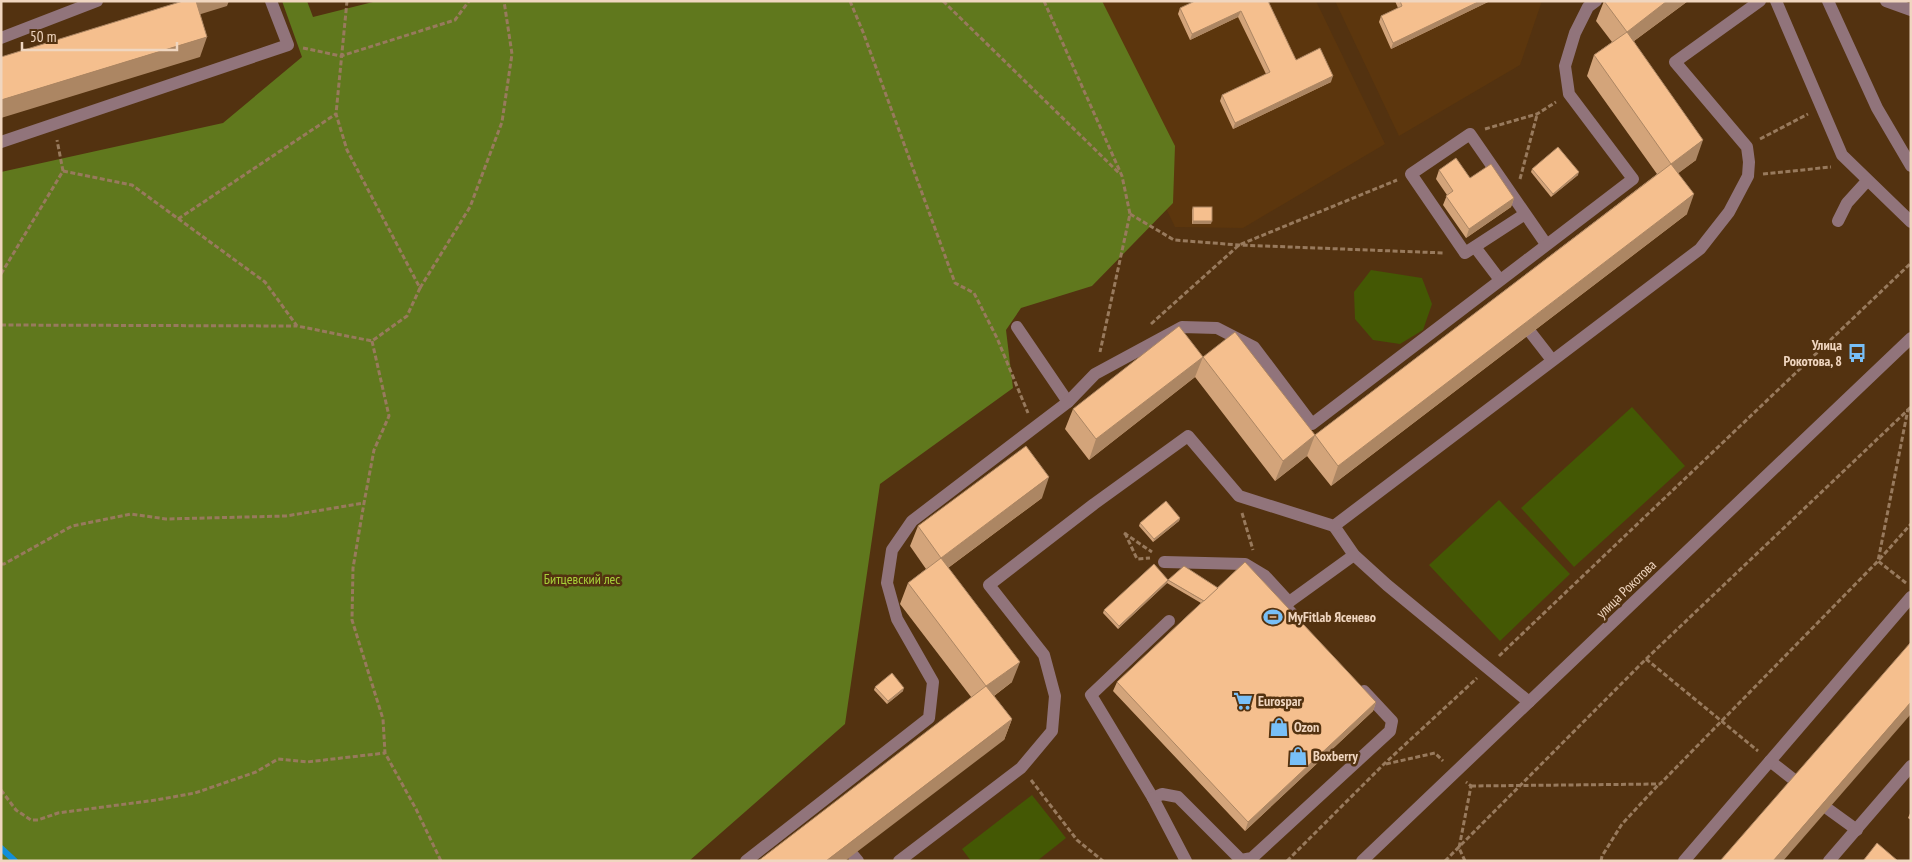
<svg xmlns="http://www.w3.org/2000/svg" width="1912" height="862" font-family="'PT Sans Narrow',sans-serif">
	<style>
		.built { fill: #5c360d }
		.green { fill: #445804 }
		.forest { fill: #60781d }
		.lines { fill: none; stroke-linecap: round; stroke-linejoin: round }
		.stream { stroke: #138ed8; stroke-width: 6 }
		.path { stroke: #987a5d; stroke-width: 3; stroke-dasharray: 5 2.5; stroke-linecap: butt }
		.minor { stroke: #91747b; stroke-width: 12 }
		.wall { fill: #d3a47a }
		.shaded-wall { fill: #ac8663 }
		.building { fill: #f5bf8e; stroke: #ac8663 }
		.labels { text-anchor: middle; stroke-width: 5; stroke-linejoin: round; paint-order: stroke }
		.poi-label { font-size: 14px; font-weight: bold; fill: #f0d6c0; stroke: #533210; text-anchor: start }
		.park-label { font-size: 14px; fill: #a8d038; stroke: #533210 }
		.street-label { font-size: 14px; fill: #f0d6c0; stroke: #533210 }
	</style>
	<rect width="100%" height="100%" fill="#533210"/>
	<g class="built">
		<polygon points="1066,1 1316,1 1385,144 1243,228 1175,227"/>
		<polygon points="1335,1 1542,1 1520,65 1399,136"/>
	</g>
	<g class="green">
		<polygon points="1371,270 1422,278 1432,304 1423,330 1400,344 1373,340 1355,319 1354,292"/>
		<polygon points="1632,407 1685,466 1574,567 1521,508"/>
		<polygon points="1499,500 1570,574 1500,641 1429,565"/>
		<polygon points="1032,795 1066,838 1037,861 971,861 962,849"/>
	</g>
	<polygon class="forest" points="282,1 307,1 313,17 377,1 1102,1 1175,146 1173,203 1092,286 1021,308 1006,330 1013,388 880,484 845,724 689,861 1,861 1,172 223,123 302,57"/>
	<g class="lines">
		<polyline class="stream" points="1,848 15,861"/>
		<g class="path">
			<polyline points="850,1 863,32 955,283 974,293 997,338 1028,413"/>
			<polyline points="943,1 1120,174"/>
			<polyline points="1044,1 1122,176 1130,214 1100,352"/>
			<polyline points="303,48 341,56 455,20 469,1"/>
			<polyline points="1485,129 1537,114 1556,102"/>
			<polyline points="1760,139 1808,114"/>
			<polyline points="63,171 132,185 265,282 297,326 372,341 407,316 420,288 347,150 336,114 347,1"/>
			<polyline points="1763,174 1831,167"/>
			<polyline points="1520,179 1537,115"/>
			<polyline points="1130,214 1174,240 1239,245 1445,253"/>
			<polyline points="178,219 336,114"/>
			<polyline points="1,274 63,171 57,140"/>
			<polyline points="420,288 470,207 502,122 512,54 504,1"/>
			<polyline points="1151,324 1239,245 1397,180"/>
			<polyline points="1,325 296,326"/>
			<polyline points="372,341 389,416 374,450 364,503 353,568 352,620 383,719 385,753 416,809 441,861"/>
			<polyline points="1242,513 1253,550"/>
			<polyline points="1124,533 1152,552"/>
			<polyline points="1125,533 1137,559 1150,558"/>
			<polyline points="1,564 4,564 72,526 131,514 166,519 286,516 364,503"/>
			<polyline points="1906,583 1878,561 1911,524"/>
			<polyline points="1499,656 1911,263"/>
			<polyline points="1646,659 1758,751"/>
			<polyline points="1386,764 1435,753 1443,761"/>
			<polyline points="1031,780 1077,840 1103,861"/>
			<polyline points="1471,786 1660,784 1878,561 1908,409"/>
			<polyline points="1,790 16,810 31,820 38,820 58,813 156,800 195,793 256,772 278,759 307,762 385,753"/>
			<polyline points="1287,861 1384,764 1477,678"/>
			<polyline points="1445,861 1646,659 1911,407"/>
			<polyline points="1465,861 1459,848 1471,786 1466,782"/>
			<polyline points="1601,861 1602,856 1622,824 1659,784"/>
		</g>
		<g class="minor">
			<polyline points="1776,1 1842,155 1911,222"/>
			<polyline points="1828,1 1877,108 1911,166"/>
			<polyline points="1886,1 1911,10"/>
			<polyline points="1,38 97,1"/>
			<polyline points="1,142 288,45 271,1"/>
			<polyline points="1525,214 1465,253 1411,174 1470,134 1546,244"/>
			<polyline points="1838,221 1847,203 1867,181"/>
			<polyline points="1475,247 1500,280"/>
			<polyline points="1017,327 1068,402"/>
			<polyline points="1531,333 1552,360"/>
			<polyline points="1334,526 1354,555 1387,585 1529,702"/>
			<polyline points="1164,562 1245,564 1265,576 1289,602"/>
			<polyline points="1296,618 1286,607 1289,602 1354,555"/>
			<polyline points="1169,621 1091,695 1153,798 1186,861"/>
			<polyline points="1770,761 1798,783"/>
			<polyline points="1153,798 1162,794 1178,797 1241,860 1252,858 1390,731 1392,721 1364,691"/>
			<polyline points="1828,809 1857,830"/>
			<polyline points="853,855 858,861"/>
			<polyline points="746,861 929,718 933,682 897,619 887,583 892,550 912,521 1068,402 1095,374 1182,327 1217,328 1254,347 1312,424 1633,179 1569,94 1565,66 1575,33 1588,7 1596,1"/>
			<polyline points="899,861 1021,768 1052,731 1055,696 1044,655 989,585 1094,504 1188,436 1239,496 1334,526 1700,249 1729,212 1748,176 1749,162 1747,147 1675,62 1760,1"/>
			<polyline points="1362,861 1911,338"/>
			<polyline points="1684,861 1911,597"/>
			<polyline points="1829,861 1911,766"/>
		</g>
	</g>
	<g class="wall">
		<polygon points="1268,1 1296,60 1331,82 1233,129 1220,101 1222,95 1266,74 1238,17 1190,40 1178,14 1180,8"/>
		<polygon points="1395,1 1490,1 1391,49 1379,22 1381,16 1398,8"/>
		<polygon points="1604,1 1688,1 1634,41 1696,160 1678,173 1687,214 1331,486 1307,456 1275,481 1195,377 1089,460 1065,429 1073,409 1203,357 1315,435 1657,174 1587,76 1594,55 1612,42 1596,21"/>
		<polygon points="1532,169 1578,175 1551,197 1531,172"/>
		<polygon points="1439,170 1470,178 1514,198 1511,207 1466,238 1443,205 1447,195 1436,179"/>
		<polygon points="1193,207 1211,224 1192,224 1192,210"/>
		<polygon points="1042,498 948,568 1012,682 994,696 1012,719 1004,740 900,604 908,583 926,569 910,546 918,526"/>
		<polygon points="1180,518 1179,521 1153,542 1139,526 1140,523"/>
		<polygon points="1168,580 1376,702 1373,711 1245,831 1113,691 1117,682 1201,603 1167,583 1118,629 1103,613 1104,610"/>
		<polygon points="875,687 903,691 887,704 874,690"/>
		<polygon points="1911,811 1911,820 1908,818"/>
	</g>
	<g class="shaded-wall">
		<polygon points="194,1 229,1 227,6 188,18"/>
		<polygon points="1480,1 1490,1 1391,49 1393,43"/>
		<polygon points="1667,1 1688,1 1619,52 1627,32"/>
		<polygon points="1241,11 1238,17 1190,40 1192,34"/>
		<polygon points="207,37 200,57 1,118 1,100"/>
		<polygon points="1333,76 1331,82 1233,129 1235,123"/>
		<polygon points="1703,140 1696,160 1664,184 1671,164"/>
		<polygon points="1579,172 1578,175 1551,197 1553,194"/>
		<polygon points="1694,194 1687,214 1331,486 1338,466"/>
		<polygon points="1514,198 1511,207 1466,238 1469,229"/>
		<polygon points="1193,221 1212,221 1211,224 1192,224"/>
		<polygon points="1203,357 1195,377 1089,460 1096,439"/>
		<polygon points="1315,435 1307,456 1275,481 1283,461"/>
		<polygon points="1049,477 1042,498 933,579 941,558"/>
		<polygon points="1180,518 1179,521 1153,542 1154,539"/>
		<polygon points="1168,580 1167,583 1118,629 1119,626"/>
		<polygon points="1020,662 1012,682 979,707 986,686"/>
		<polygon points="904,688 903,691 887,704 888,701"/>
		<polygon points="1376,702 1373,711 1245,831 1248,822"/>
		<polygon points="1911,702 1911,714 1783,861 1773,861"/>
		<polygon points="1012,719 1004,740 845,861 826,861"/>
	</g>
	<g class="building">
		<polygon points="183,1 196,1 207,37 1,100 1,57"/>
		<polygon points="1195,1 1268,1 1296,60 1320,48 1333,76 1235,123 1222,95 1270,72 1241,11 1192,34 1180,8"/>
		<polygon points="1400,1 1480,1 1393,43 1381,16 1402,6"/>
		<polygon points="1604,1 1667,1 1627,32"/>
		<polygon points="1627,32 1703,140 1671,164 1594,55"/>
		<polygon points="1558,147 1579,172 1553,194 1532,169"/>
		<polygon points="1456,158 1470,178 1491,164 1514,198 1469,229 1446,196 1453,191 1439,170"/>
		<polygon points="1671,164 1694,194 1338,466 1315,435 1283,461 1203,357 1096,439 1073,409 1179,326 1203,357 1235,332 1315,435"/>
		<rect x="1193" y="207" width="19" height="14"/>
		<polygon points="1026,446 1049,477 941,558 918,526"/>
		<polygon points="1166,501 1180,518 1154,539 1140,523"/>
		<polygon points="941,558 1020,662 986,686 1012,719 826,861 758,861 986,686 908,583"/>
		<polygon points="1245,562 1376,702 1248,822 1117,682"/>
		<polygon points="1154,564 1168,580 1184,566 1218,588 1204,601 1168,580 1119,626 1104,610"/>
		<polygon points="1911,642 1911,702 1773,861 1720,861"/>
		<polygon points="892,673 904,688 888,701 875,687"/>
		<polygon points="1877,843 1898,861 1863,861"/>
	</g>
	<defs>
		<g id="bus-bare" transform="scale(1.5)"><path d="M-5-6H5V4H4V6H2V4H-2V6H-4V4H-5ZM-3.5-4V0h7V-4ZM-3.5 1.2v1.5H-2V1.2ZM2 1.2v1.5H3.5V1.2Z" fill="#78bff7" stroke="#533210" stroke-width="2.5" paint-order="stroke"/></g>
		<g id="stadium-bare" transform="scale(1.5)"><path d="M0-5a6.5 5 0 1 0 0 10a6.5 5 0 1 0 0-10ZM-3.5-1.8h7v3.6h-7Z" fill="#78bff7" stroke="#533210" stroke-width="2.5" paint-order="stroke"/></g>
		<g id="supermarket-bare" transform="scale(1.5)"><path d="M-6-5.5h2.5l.6 2H6L4.5 2H-2.5L-4.4-4H-6ZM-1.5 3.2a1.3 1.3 0 1 0 .1 0ZM3 3.2a1.3 1.3 0 1 0 .1 0Z" fill="#78bff7" stroke="#533210" stroke-width="2.5" paint-order="stroke"/></g>
		<g id="shop-bare" transform="scale(1.5)"><path d="M-5-2.5h2.3a2.7 3.5 0 0 1 5.4 0H5L5.5 6h-11ZM-1.5-2.5h3a1.5 2.3 0 0 0-3 0Z" fill="#78bff7" stroke="#533210" stroke-width="2.5" paint-order="stroke"/></g>
	</defs>
	<g fill-rule="evenodd">
		<use href="#bus-bare" x="1857" y="353"/>
		<use href="#stadium-bare" x="1273" y="617"/>
		<use href="#supermarket-bare" x="1243" y="701"/>
		<use href="#shop-bare" x="1279" y="727"/>
		<use href="#shop-bare" x="1298" y="756"/>
	</g>
	<g class="labels">
		<g class="poi-label">
			<text x="1842" y="350" text-anchor="end">Улица<tspan x="1842" dy="16">Рокотова, 8</tspan></text>
			<text x="1288" y="622">MyFitlab Ясенево</text>
			<text x="1258" y="706">Eurospar</text>
			<text x="1294" y="732">Ozon</text>
			<text x="1313" y="761">Boxberry</text>
		</g>
		<g class="park-label">
			<text x="582" y="584">Битцевский лес</text>
		</g>
		<g class="street-label">
			<text transform="translate(1626 589) rotate(-44)" y="5">улица Рокотова</text>
		</g>
	</g>
	<rect width="1912" height="862" fill="none" stroke="#f0d6c0" stroke-width="5"/>
	<path d="M22 42v8h155v-8" fill="none" stroke="#f0d6c0" stroke-width="2.5"/>
	<text x="30" y="42" font-size="15" fill="#f0d6c0" stroke="#533210" stroke-width="4" paint-order="stroke">50 m</text>
</svg>
